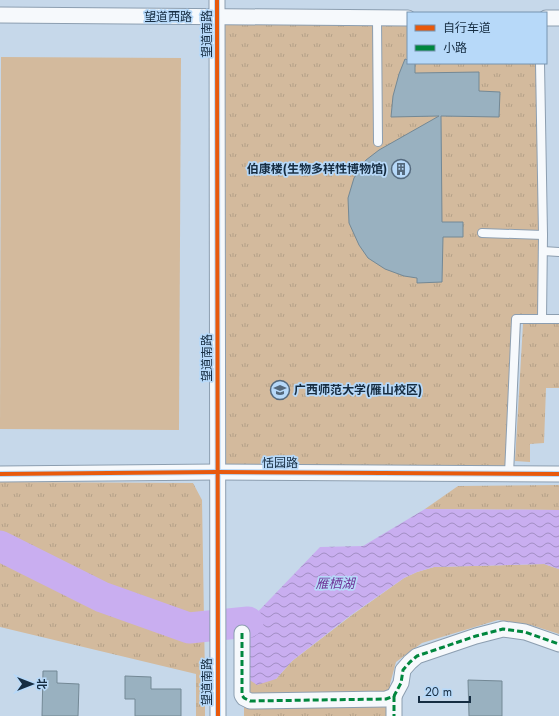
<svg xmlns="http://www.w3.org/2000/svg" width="559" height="716" font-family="Jost,'Noto Sans SC',sans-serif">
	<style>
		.grass { fill: url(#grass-tufts) }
		.garden { fill: #d3ba9d }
		.water { fill: url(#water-waves) }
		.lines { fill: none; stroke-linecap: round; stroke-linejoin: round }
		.river { stroke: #c9aef0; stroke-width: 31 }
		.building { fill: #99b1c0; stroke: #738895 }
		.lane-casing { stroke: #8c9eb0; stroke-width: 10 }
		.street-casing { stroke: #8c9eb0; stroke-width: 17 }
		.lane { stroke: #f6f9fc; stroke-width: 8 }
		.street { stroke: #f6f9fc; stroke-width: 15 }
		.quiet { stroke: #00873e; stroke-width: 3; stroke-dasharray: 6 3; stroke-linecap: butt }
		.cycleway-casing { stroke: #b7d9f9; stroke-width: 6 }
		.cycleway { stroke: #e8590c; stroke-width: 4 }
		.labels { text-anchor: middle; stroke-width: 3.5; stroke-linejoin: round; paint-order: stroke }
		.street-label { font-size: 12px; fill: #162d42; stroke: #b7d9f9 }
		.poi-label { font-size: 12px; font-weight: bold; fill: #162d42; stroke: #b7d9f9; text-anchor: end }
		.water-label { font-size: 13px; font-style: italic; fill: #6f3699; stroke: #b7d9f9 }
	</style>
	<defs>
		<pattern id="grass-tufts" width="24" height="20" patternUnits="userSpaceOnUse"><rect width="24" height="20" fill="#d3ba9d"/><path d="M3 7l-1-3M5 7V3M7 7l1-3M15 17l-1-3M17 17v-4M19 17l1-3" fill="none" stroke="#b4a088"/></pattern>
		<pattern id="water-waves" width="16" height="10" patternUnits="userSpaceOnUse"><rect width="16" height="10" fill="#c9aef0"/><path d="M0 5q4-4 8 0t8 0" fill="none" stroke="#a28ec4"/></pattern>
	</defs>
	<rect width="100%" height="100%" fill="#c6d8ea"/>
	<g class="grass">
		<polygon points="216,17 408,18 408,63 540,63 542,319 516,319 509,474 217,472"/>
		<polygon points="523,324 559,324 559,388 546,388 544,443 530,444 530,462 515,461"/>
		<polygon points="0,482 193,483 202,500 205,678 205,716 196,716 196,674 0,627"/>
		<polygon points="559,485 559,510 425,509 458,486"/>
		<polygon points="544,564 559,569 559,634 531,625 498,620 422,643 396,662 390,684 390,716 244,716 244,660 276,679 292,661 352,615 404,578 417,572 434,567"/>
	</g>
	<polygon class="garden" points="1,57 181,58 179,430 0,429"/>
	<polygon class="water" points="425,509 559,510 559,569 544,564 434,567 417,572 404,578 351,615 292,661 276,679 257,685 248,679 244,660 248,622 320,547 363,546"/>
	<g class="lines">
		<polyline class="river" points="0,546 102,597 189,628 248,622"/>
	</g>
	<g class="building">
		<polygon points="405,59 408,60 408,63 415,63 415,73 479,72 479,91 500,92 499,117 441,116 442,222 463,222 463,237 443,237 442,282 417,283 417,278 404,276 385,269 368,258 359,245 349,223 348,198 354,178 366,160 379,150 439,116 391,117 393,96 399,74"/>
		<polygon points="43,671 57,671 57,683 79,684 78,716 42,716"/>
		<polygon points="125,676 151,677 151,689 181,689 181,716 135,716 135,699 125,699"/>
		<polygon points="468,680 502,681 502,716 469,716"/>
	</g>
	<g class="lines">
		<g class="lane-casing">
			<g id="lane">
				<polyline points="377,19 378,142"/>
				<polyline points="540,63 543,235 542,319 559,319"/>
				<polyline points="482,233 543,235"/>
				<polyline points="543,251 559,252"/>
				<polyline points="509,474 516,319 542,319"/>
			</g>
		</g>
		<g class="street-casing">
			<g id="street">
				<polyline points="217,0 218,716"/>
				<polyline points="0,15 408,18"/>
				<polyline points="546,18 559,18"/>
				<polyline points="0,474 217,472 559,474"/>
				<polyline points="242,633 242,695 244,698 250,701 386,699 394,696 401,683 403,670 410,662 417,656 476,636 503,629 525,632 559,644"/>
				<polyline points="394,696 394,716"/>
			</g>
		</g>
		<use href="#lane" class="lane"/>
		<use href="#street" class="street"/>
		<g class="quiet">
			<polyline points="242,633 242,695 244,698 250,701 386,699 394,696 401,683 403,670 410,662 417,656 476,636 503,629 525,632 559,644"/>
			<polyline points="394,696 394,716"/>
		</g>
		<g class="cycleway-casing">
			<g id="cycleway">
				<polyline points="217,0 218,716"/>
				<polyline points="0,474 217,472 559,474"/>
			</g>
		</g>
		<use href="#cycleway" class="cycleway"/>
	</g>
	<defs>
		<g id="building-ring" transform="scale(1)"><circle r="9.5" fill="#b7d9f9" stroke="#54697d" stroke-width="1.5"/><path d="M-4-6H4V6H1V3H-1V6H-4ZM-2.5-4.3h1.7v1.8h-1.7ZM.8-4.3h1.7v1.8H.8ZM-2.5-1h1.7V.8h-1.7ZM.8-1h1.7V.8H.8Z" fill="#54697d"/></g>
		<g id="university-ring" transform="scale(1)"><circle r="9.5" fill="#b7d9f9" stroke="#54697d" stroke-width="1.5"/><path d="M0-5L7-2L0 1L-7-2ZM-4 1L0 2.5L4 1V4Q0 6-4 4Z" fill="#54697d"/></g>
	</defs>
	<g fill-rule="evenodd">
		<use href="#building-ring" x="401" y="169"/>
		<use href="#university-ring" x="280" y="390"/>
	</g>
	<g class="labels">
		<g class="street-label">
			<text x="168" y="21">望道西路</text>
			<text transform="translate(207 34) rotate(-90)" y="4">望道南路</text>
			<text transform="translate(207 358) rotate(-90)" y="4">望道南路</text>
			<text x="280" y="467">恬园路</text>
			<text transform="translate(207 682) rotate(-90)" y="4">望道南路</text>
		</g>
		<g class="poi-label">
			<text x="387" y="173">伯康楼(生物多样性博物馆)</text>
			<text x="294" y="394" text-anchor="start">广西师范大学(雁山校区)</text>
		</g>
		<g class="water-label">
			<text x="335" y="588">雁栖湖</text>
		</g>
	</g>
	<rect x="407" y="12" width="140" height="52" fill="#b7d9f9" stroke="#7794b0"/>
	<rect x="415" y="25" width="20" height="6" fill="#e8590c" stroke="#7794b0"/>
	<text x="443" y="32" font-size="12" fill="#162d42">自行车道</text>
	<rect x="415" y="45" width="20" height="6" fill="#00873e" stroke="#7794b0"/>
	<text x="443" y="52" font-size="12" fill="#162d42">小路</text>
	<g transform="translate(32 684) rotate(90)" stroke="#b7d9f9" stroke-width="3" paint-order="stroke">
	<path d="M0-3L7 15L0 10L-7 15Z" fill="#162d42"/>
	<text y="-6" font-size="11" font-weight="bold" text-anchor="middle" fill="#162d42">北</text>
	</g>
	<path d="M419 696v6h51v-6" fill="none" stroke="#162d42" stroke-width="2"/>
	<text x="425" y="696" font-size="12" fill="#162d42" stroke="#b7d9f9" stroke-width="3" paint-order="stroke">20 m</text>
</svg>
